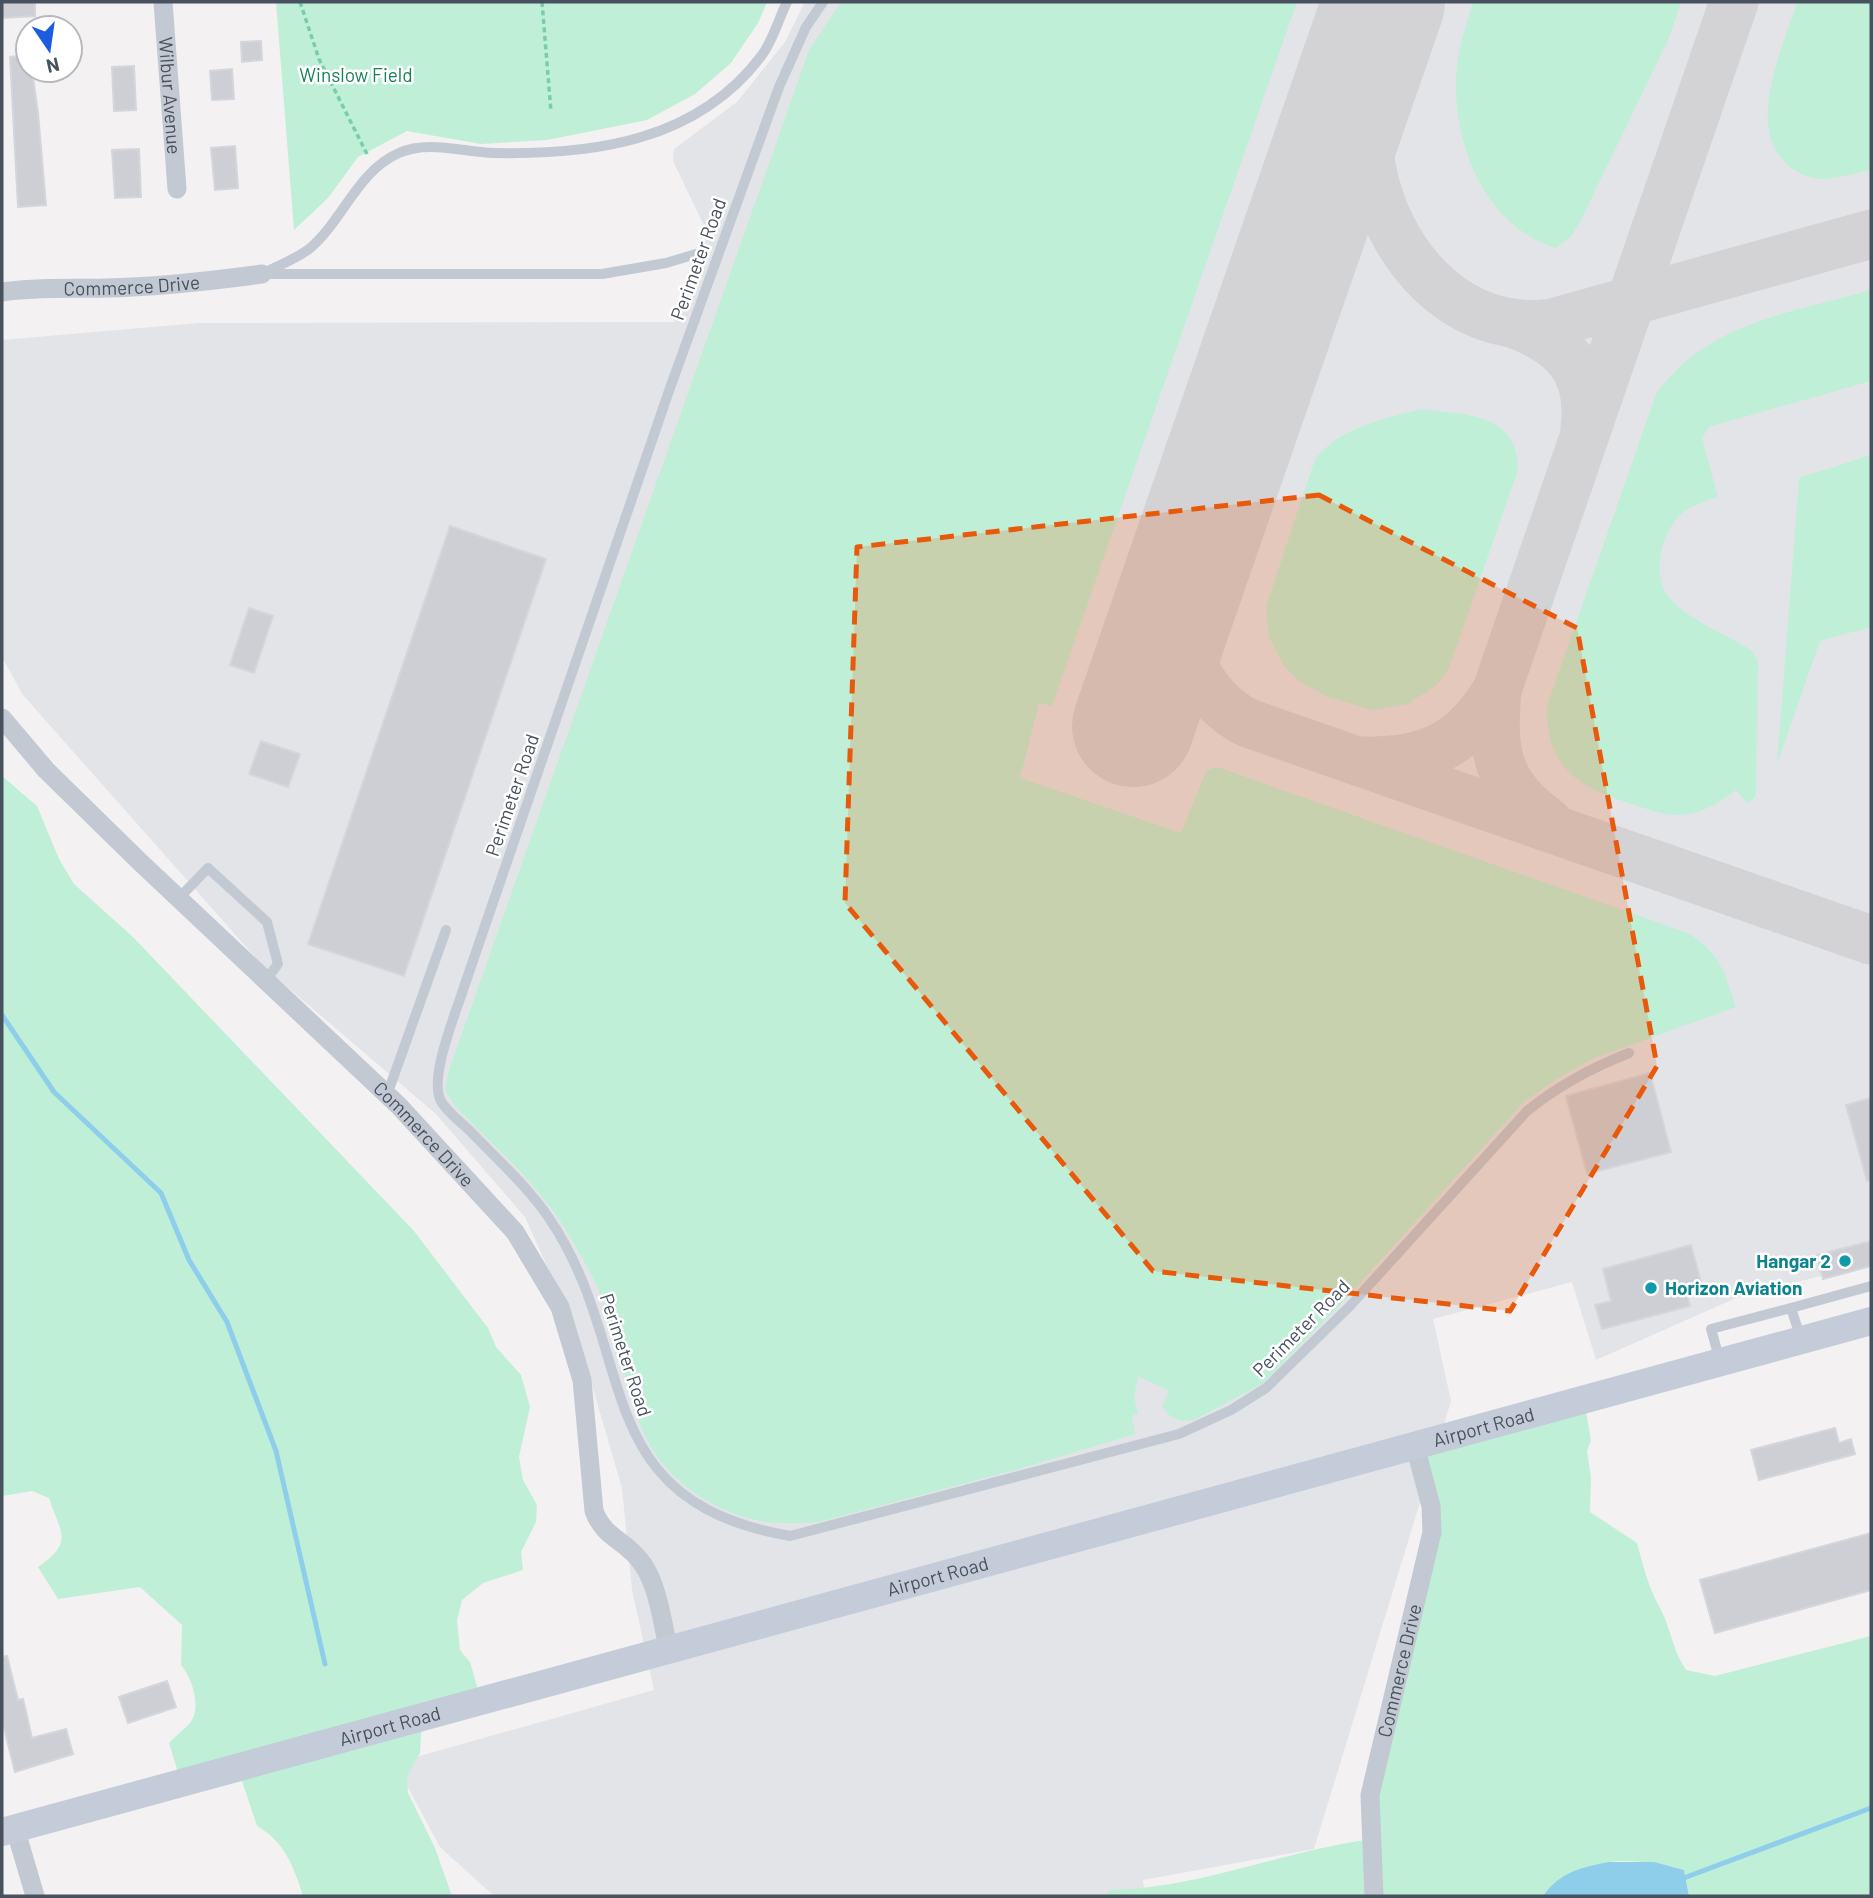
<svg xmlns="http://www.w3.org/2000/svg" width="1873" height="1898" font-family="Barlow,sans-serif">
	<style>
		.airport { fill: #e3e4e8 }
		.green { fill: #c0efd8 }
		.water { fill: #8eceeb }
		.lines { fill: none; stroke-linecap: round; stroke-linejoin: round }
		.stream { stroke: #8eceeb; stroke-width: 5 }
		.taxiway { stroke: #d3d3d6; stroke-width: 49 }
		.runway { stroke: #d3d3d6; stroke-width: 122 }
		.building { fill: #cdcfd5; stroke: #d5d6dc; stroke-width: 2 }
		.path { stroke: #78cdad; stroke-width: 3.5; stroke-dasharray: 5 3.5; stroke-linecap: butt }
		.lane { stroke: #c2c9d2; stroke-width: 10 }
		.street { stroke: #c2c9d2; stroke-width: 19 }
		.secondary { stroke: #c4cbd9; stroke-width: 28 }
		.marked { fill: #e8590c; fill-opacity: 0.2; stroke: #e8590c; stroke-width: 5; stroke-dasharray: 14 9; stroke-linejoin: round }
		.culture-dot { fill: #0f9aa8; stroke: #fff; stroke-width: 2.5 }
		.labels { text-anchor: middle; stroke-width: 5; stroke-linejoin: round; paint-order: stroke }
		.park-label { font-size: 19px; fill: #188058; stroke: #fff }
		.street-label { font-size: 19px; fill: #48515e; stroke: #fff }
		.culture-label { font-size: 19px; font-weight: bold; fill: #0d838f; stroke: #fff; text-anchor: end }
	</style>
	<rect width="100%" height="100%" fill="#f3f1f1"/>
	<polygon class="airport" points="805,2 1871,2 1871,1263 1736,1298 1596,1360 1572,1282 1433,1319 1451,1401 1314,1849 1143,1880 1145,1896 494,1896 440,1847 395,1763 654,1690 632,1590 622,1488 577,1334 525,1217 436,1114 264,967 23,695 2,657 2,340 199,323 674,322 707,232 673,161 674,149 737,102 785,42"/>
	<g class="green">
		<polygon points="276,2 767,2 758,23 731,63 695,94 647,120 547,140 481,144 407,131 358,157 328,198 294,230"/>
		<path d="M841,2H1297L1052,706L1039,703L1020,778L1181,833L1206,772L1214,767L1220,768L1688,933C1721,955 1724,970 1736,1007L1592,1059L1558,1078L1523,1103L1341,1304L1262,1384L1196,1419C1180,1423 1171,1420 1162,1406L1169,1391L1138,1376L1134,1398L1138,1413L1132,1416L1135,1434L1019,1469L819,1522C799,1523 776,1525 756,1520C713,1511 667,1480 647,1440C627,1398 621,1347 604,1303C595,1279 580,1254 567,1232C538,1183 493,1146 454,1105L445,1090L449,1070L809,50Z"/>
		<path d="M1473,2H1681L1669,38L1581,220L1572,235L1556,248C1479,226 1445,126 1459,53C1462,36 1468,19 1473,2Z"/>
		<path d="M1797,2H1871V170C1856,173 1839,178 1823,179C1811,179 1798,174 1788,165C1744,128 1783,48 1797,2Z"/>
		<path d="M1871,290V381L1709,427L1702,438L1718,497C1706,501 1688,507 1679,516C1660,536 1650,580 1672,601C1693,622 1726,634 1751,650L1758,661L1756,796L1748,804L1736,790C1720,802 1703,813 1683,815C1666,816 1650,810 1635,805C1581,789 1545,769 1547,706L1656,394C1707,322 1791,313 1871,290Z"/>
		<path d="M1421,409C1465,415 1518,412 1518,470L1449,668L1438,684L1408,704L1372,710L1328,697L1299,681L1284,666L1269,637L1266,607L1270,595L1315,459C1342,426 1382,420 1421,409Z"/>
		<polygon points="1871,455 1871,627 1820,641 1777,764 1799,478"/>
		<path d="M2,776L37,806L59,859L74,884L133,937L414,1231L488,1328L496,1347L521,1375L530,1407L519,1457L523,1480L537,1505L536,1522L521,1552L523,1570L483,1583L462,1600L457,1620L460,1650L470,1662L481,1700L422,1719L420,1753L407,1776L408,1793L435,1848L452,1896H303C294,1867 284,1841 257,1826L238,1769L181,1782L169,1743C175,1736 184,1730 190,1723C202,1707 192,1678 181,1665L182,1625L140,1587L58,1599L38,1567C74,1542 61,1534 49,1498L32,1491L2,1496Z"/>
		<path d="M1585,1406L1591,1440L1587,1451L1591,1478L1590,1512L1637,1543C1643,1566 1649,1589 1661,1610C1671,1629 1672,1649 1686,1670L1715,1676L1871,1636V1896H1689L1684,1870C1662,1864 1632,1859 1609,1862C1591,1864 1553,1882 1543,1896H1104L1111,1890C1199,1888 1280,1852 1366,1840L1432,1533L1415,1449Z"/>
	</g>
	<path class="water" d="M1608,1862H1654L1684,1870L1689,1896H1543C1560,1872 1580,1868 1608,1862Z"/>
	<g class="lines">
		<g class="stream">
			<polyline points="2,1015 54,1092 161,1193 189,1260 227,1322 276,1451 325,1664"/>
			<polyline points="1681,1879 1871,1808"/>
		</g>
		<g class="taxiway">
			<path d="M1371,38C1369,80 1364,123 1371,165C1386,253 1456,336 1552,323L1871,234"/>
			<path d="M1512,323C1565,342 1592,371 1585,428"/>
			<path d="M1173,604C1182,651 1203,701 1248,723L1871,940"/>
			<path d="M1497,690C1492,751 1495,784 1548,822"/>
			<path d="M1361,761C1425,763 1464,746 1497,690L1734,2"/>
		</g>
		<polyline class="runway" points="1133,726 1384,2"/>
	</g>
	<g class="building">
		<polygon points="2,2 35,2 35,16 2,18"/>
		<polygon points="261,41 262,60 242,62 241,42"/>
		<polygon points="28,55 28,70 32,70 38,113 46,205 18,207 10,57"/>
		<polygon points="134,66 136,110 114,111 112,67"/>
		<polygon points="232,69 234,99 212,100 210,71"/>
		<polygon points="235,146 238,188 215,190 211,148"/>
		<polygon points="139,149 141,197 115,198 112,150"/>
		<polygon points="450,526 546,559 404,976 308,944"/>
		<polygon points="249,608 273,616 254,673 230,665"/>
		<polygon points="261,741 300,754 288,787 249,774"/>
		<polygon points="1650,1073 1671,1152 1587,1174 1566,1096"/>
		<polygon points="1871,1098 1871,1180 1867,1181 1846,1105"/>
		<polygon points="1871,1241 1871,1266 1823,1279 1817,1255"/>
		<polygon points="1691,1245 1702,1286 1686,1290 1690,1306 1602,1329 1595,1305 1611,1301 1603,1269"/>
		<polygon points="1835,1428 1839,1443 1851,1439 1855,1454 1759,1480 1751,1450"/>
		<polygon points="1871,1533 1871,1590 1715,1633 1700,1580"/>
		<polygon points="7,1656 18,1700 23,1699 32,1738 66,1729 73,1754 15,1772 4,1728 2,1728 2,1657"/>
		<polygon points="167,1681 176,1707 128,1723 119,1697"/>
	</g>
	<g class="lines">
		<g class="path">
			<polyline points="300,2 319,59 368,156"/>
			<polyline points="542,2 551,112"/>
		</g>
		<g class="lane">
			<path d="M823,2L806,27L779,87L670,388L465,984C457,1010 428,1078 441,1101C447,1112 462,1123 471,1132C497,1159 528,1187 549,1218C641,1354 584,1500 790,1536L1179,1434L1231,1410L1266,1388L1350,1306L1527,1111C1559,1085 1591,1068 1629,1053"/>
			<path d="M262,274C277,266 296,259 309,249C343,221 357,171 399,153C428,140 462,152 494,153C594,155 698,141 762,55C773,40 779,18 787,2"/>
			<polyline points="266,274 602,274 666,263 696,254"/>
			<polyline points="179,898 208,868 267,922 278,964 266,980"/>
			<polyline points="387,1095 446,930"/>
			<polyline points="1801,1339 1791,1308 1871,1286"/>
			<polyline points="1720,1361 1711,1329 1791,1308"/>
		</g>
		<g class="street">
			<path id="s1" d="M163,2L177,189"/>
			<path id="s2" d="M2,292C37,287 70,289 105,288C158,287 210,281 262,274"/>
			<path id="s3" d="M2,718L46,770L140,862L399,1106L515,1232L560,1307L582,1380L594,1511C604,1537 622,1539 638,1558C658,1580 662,1623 669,1651"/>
			<polyline points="15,1828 35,1896"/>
			<path id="s4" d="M1374,1896L1370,1795L1432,1532L1431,1506L1415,1446"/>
		</g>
		<path class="secondary" id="s5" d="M2,1832L1871,1321"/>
	</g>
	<path class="marked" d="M1319,495L1577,628L1657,1066L1510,1311L1153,1271L845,903L857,547Z"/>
	<g class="culture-dot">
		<circle cx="1845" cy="1261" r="7"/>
		<circle cx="1651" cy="1288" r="7"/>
	</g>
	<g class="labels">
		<g class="park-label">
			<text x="356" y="82">Winslow Field</text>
		</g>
		<g class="street-label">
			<text dy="7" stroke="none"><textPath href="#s1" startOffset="94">Wilbur Avenue</textPath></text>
			<text transform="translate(698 259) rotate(-70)" y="7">Perimeter Road</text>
			<text dy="7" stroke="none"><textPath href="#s2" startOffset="130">Commerce Drive</textPath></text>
			<text transform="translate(512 795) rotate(-71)" y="7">Perimeter Road</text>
			<text dy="7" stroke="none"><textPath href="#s3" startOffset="593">Commerce Drive</textPath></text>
			<text transform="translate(1301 1328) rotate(-45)" y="7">Perimeter Road</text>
			<text transform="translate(626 1355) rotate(72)" y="7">Perimeter Road</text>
			<text dy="7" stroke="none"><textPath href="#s5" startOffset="1536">Airport Road</textPath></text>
			<text dy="7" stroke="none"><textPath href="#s5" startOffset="970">Airport Road</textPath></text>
			<text dy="7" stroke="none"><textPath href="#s4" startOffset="229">Commerce Drive</textPath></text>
			<text dy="7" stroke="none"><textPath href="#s5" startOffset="402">Airport Road</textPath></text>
		</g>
		<g class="culture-label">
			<text x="1831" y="1268">Hangar 2</text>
			<text x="1665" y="1295" text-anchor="start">Horizon Aviation</text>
		</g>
	</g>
	<rect width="1873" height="1898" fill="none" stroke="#48515e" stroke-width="7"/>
	<g transform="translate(49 49) rotate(167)"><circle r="33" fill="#ffffff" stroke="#b6b9bf" stroke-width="2"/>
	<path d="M0-5L12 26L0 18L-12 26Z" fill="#1b5ce2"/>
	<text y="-10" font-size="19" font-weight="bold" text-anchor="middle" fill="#48515e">N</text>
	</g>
</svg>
